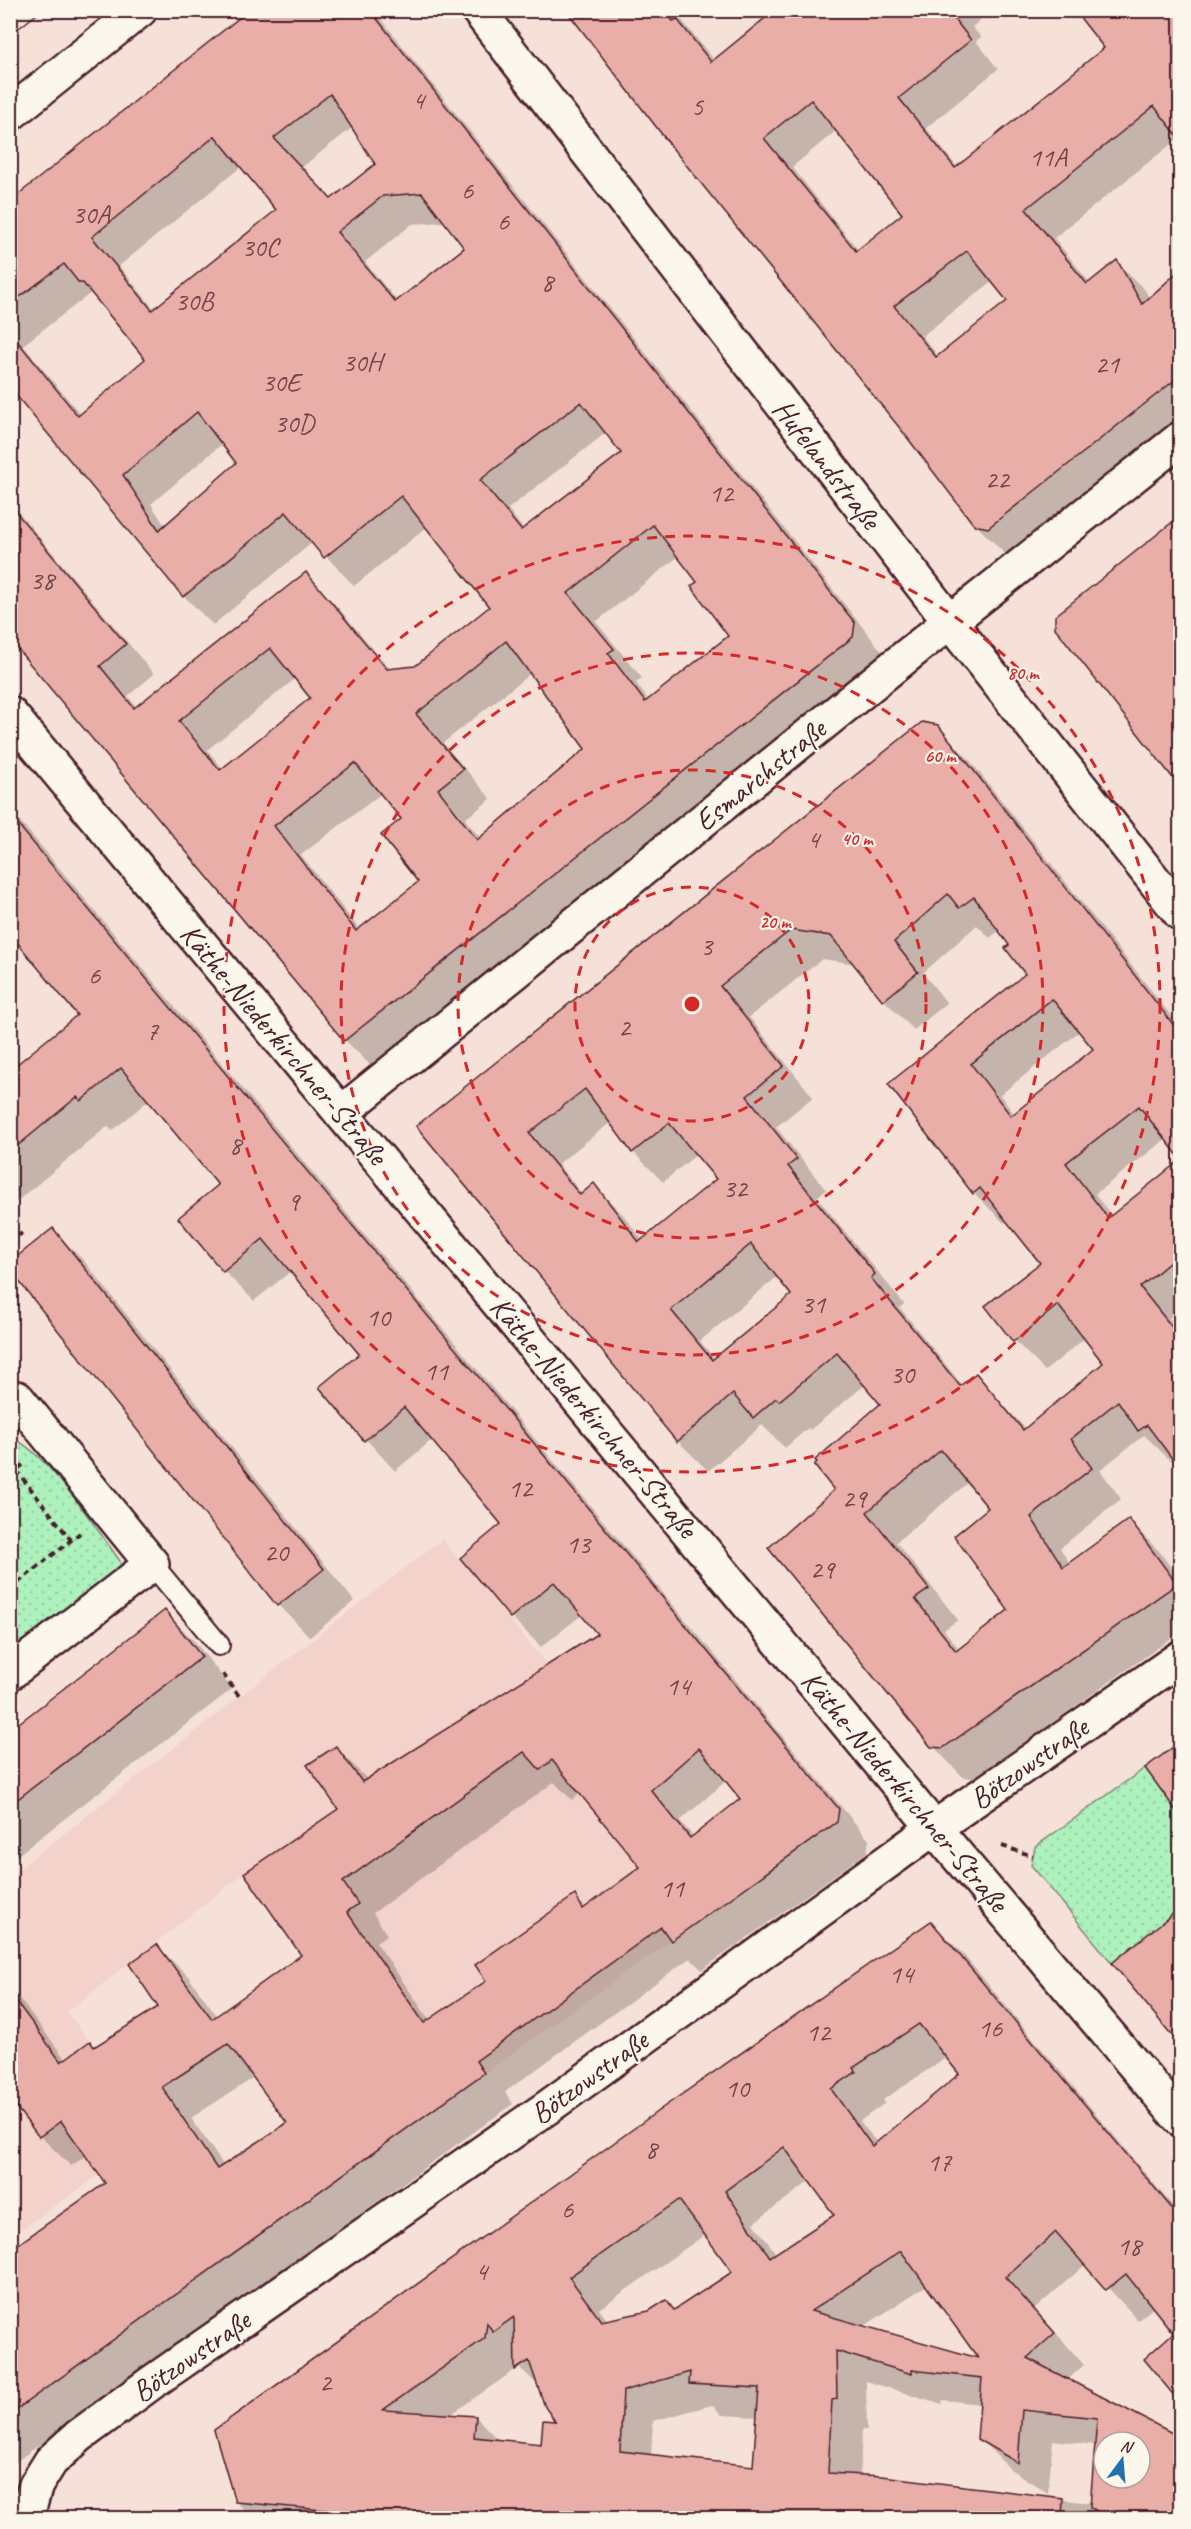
<svg xmlns="http://www.w3.org/2000/svg" width="1191" height="2529" font-family="Caveat,sans-serif">
	<style>
		.built { fill: #f2d2ca }
		.green { fill: url(#green-dots); stroke: #7c8874; stroke-width: 1.5 }
		.shadow { fill: #0003; fill-rule: evenodd }
		.building { fill: #e9aea8; stroke: #4a1f2b; stroke-width: 1.5; fill-rule: evenodd }
		.lines { fill: none; stroke-linecap: round; stroke-linejoin: round }
		.service-casing { stroke: #4a1f2b; stroke-width: 24 }
		.minor-casing { stroke: #4a1f2b; stroke-width: 38 }
		.primary-casing { stroke: #4a1f2b; stroke-width: 38 }
		.path { stroke: #4a1f2b; stroke-width: 4; stroke-dasharray: 6 4.5; stroke-linecap: butt }
		.service { stroke: #fbf7ec; stroke-width: 20 }
		.minor { stroke: #fbf7ec; stroke-width: 33 }
		.primary { stroke: #fbf7ec; stroke-width: 33 }
		.tram { stroke: #4a1f2b; stroke-width: 1.5 }
		.ring { fill: none; stroke: #d62828; stroke-width: 3; stroke-dasharray: 10 8 }
		.labels { text-anchor: middle; stroke-width: 4.5; stroke-linejoin: round; paint-order: stroke }
		.number-label { font-size: 27px; fill: #72434a }
		.street-label { font-size: 30px; fill: #4a1f2b; stroke: #fbf7ec }
		.centre { fill: #d62828; stroke: #fbf7ec; stroke-width: 3 }
		.ring-label { font-size: 18px; text-anchor: middle; font-weight: bold; fill: #d62828; stroke: #fbf7ec; stroke-width: 4.5; stroke-linejoin: round; paint-order: stroke }
	</style>
	<defs>
		<pattern id="green-dots" width="8" height="8" patternUnits="userSpaceOnUse" patternTransform="scale(1.5)"><rect width="8" height="8" fill="#adf1bc"/><path d="M2 2h.1M6 6h.1" fill="none" stroke="#96cea2" stroke-width="1.8" stroke-linecap="round"/></pattern>
	</defs>
	<rect width="100%" height="100%" fill="#f6e1d8"/>
	<filter id="ink" filterUnits="userSpaceOnUse"><feTurbulence type="fractalNoise" baseFrequency=".0167" numOctaves="2"/><feDisplacementMap in="SourceGraphic" scale="12" xChannelSelector="R" yChannelSelector="G"/><feConvolveMatrix kernelMatrix="1 2 1 2 8 2 1 2 1" color-interpolation-filters="sRGB"/></filter>
	<g filter="url(#ink)">
		<polygon class="built" points="442,1539 738,1893 418,2120 244,1873 67,2012 94,2047 100,2175 11,2236 11,1875"/>
		<g class="green">
			<path d="M11,1438C44,1448 98,1531 120,1561L121,1567L11,1663Z"/>
			<polygon points="1145,1768 1180,1816 1180,1908 1112,1963 1031,1865 1035,1847"/>
		</g>
		<g class="shadow">
			<path d="M251,10H374L883,653L881,666L374,1069L345,1040L10,637V502L154,674L128,696L137,708L306,574L334,603L391,670L416,668L491,607L427,527L354,586L313,542L213,625L184,596L10,385V203ZM353,127L377,164L332,201L301,168ZM242,166L278,210L155,310L119,266ZM446,222L466,248L398,302L365,262L412,224ZM91,293L147,359L81,415L23,345ZM607,432L623,454L524,530L508,509ZM223,443L238,463L165,526L151,504ZM679,556L699,582L730,636L649,701L636,683L642,678L596,622ZM531,673L587,750L481,839L465,819L491,799L443,743ZM296,678L312,698L223,769L207,750ZM382,793L403,819L420,882L360,930L301,855Z"/>
			<path d="M567,10H690L680,18L715,61L777,10H992L972,27L981,37L976,41L998,69L926,128L958,168L1106,48L1077,10H1180V137L1054,238L1090,283L1116,262L1145,290L1150,299L1180,273V426L1017,556L1004,553L975,524L904,431ZM837,130L904,214L859,251L792,167ZM993,281L1009,302L939,357L922,336Z"/>
			<polygon points="1180,518 1180,784 1056,628 1057,617"/>
			<path d="M937,727L968,758L1180,1027V1156L1167,1138L1095,1194L1112,1216L1180,1162V1309L1169,1318L1180,1332V1467L1174,1457L1170,1460L1144,1435L1100,1470L1121,1499L1060,1548L1070,1564L1129,1521L1159,1551L1180,1580V1632L974,1778L963,1777L933,1746L836,1490L882,1405L865,1385L810,1430L808,1428L785,1448L762,1425L708,1471L678,1441L418,1127ZM977,925L990,938L1000,930L1011,945L1027,974L890,1084L974,1193L1004,1223L1007,1220L1042,1264L1015,1341L1045,1371L1085,1338L1105,1363L1026,1429L975,1375L963,1386L900,1308L904,1304L817,1197L826,1190L776,1127L813,1097L749,1017L822,959L856,964L884,1000L914,1030L947,1003L923,973ZM1080,1031L1095,1050L1015,1115L1000,1095ZM611,1122L633,1152L663,1182L697,1154L718,1179L643,1241L624,1216L594,1185L583,1195L558,1164ZM778,1276L793,1295L715,1359L700,1341ZM969,1482L991,1508L1010,1610L960,1650L944,1630L958,1620L896,1542Z"/>
			<path d="M10,809L869,1840L867,1852L702,1970L690,1958L505,2092L513,2104L10,2466V2252L107,2183L87,2155L71,2166L40,2136L10,2097V1986L66,2060L95,2049L160,2007L157,1946L188,1976L218,2017L303,1956L340,1810L336,1748L368,1780L600,1634L583,1614L541,1647L511,1617L504,1524L433,1439L395,1471L345,1416L361,1354L291,1271L254,1301L224,1271L220,1185L149,1100L112,1131L108,1126L10,1207V1053L20,1064L79,1015L10,932ZM727,1780L742,1799L694,1837L680,1821ZM554,1782L572,1800L580,1792L642,1868L586,1908L574,1897L488,1981L430,2021L376,1942L387,1935L373,1913ZM255,2077L289,2124L224,2166L191,2118Z"/>
			<polygon points="53,1230 84,1261 354,1601 310,1637 279,1605 10,1267"/>
			<polygon points="165,1612 196,1643 232,1689 10,1861 10,1732"/>
			<polygon points="1180,1745 1180,1813 1147,1768"/>
			<polygon points="1180,1910 1180,2042 1114,1963"/>
			<path d="M931,1922L962,1953L1180,2215V2401L1146,2359L1175,2333L1154,2307L1138,2320L1086,2264L1035,2309L1084,2365L1067,2380L1180,2439V2518H253L236,2502ZM947,2057L961,2075L877,2143L860,2121L885,2103L883,2100ZM810,2181L836,2215L777,2255L754,2223ZM706,2234L734,2272L675,2311L608,2321L599,2309ZM927,2285L982,2360L863,2327ZM519,2367L540,2387L557,2422L543,2446L500,2442L476,2417L450,2415ZM866,2381L942,2404L943,2400L981,2404L979,2438L1010,2469L1048,2493L1053,2440L1096,2445L1092,2503L860,2477L862,2430H867ZM712,2405L722,2415L758,2417L754,2468L651,2456L653,2421ZM1104,2442H1140V2478H1104Z"/>
		</g>
		<g class="building">
			<path d="M249,10H370L855,623L853,637L344,1041L10,640V505L126,644L100,666L134,708L306,572L387,669L415,666L489,607L401,496L324,558L286,512L183,597L10,388V332L78,416L145,359L83,283H79L64,264L10,304V201ZM330,94L375,164L331,199L274,138ZM215,136L276,210L152,310L92,237ZM422,193L464,248L395,302L337,232L383,196ZM581,402L621,453L521,530L480,480ZM197,412L236,463L159,530L123,475ZM653,525L697,582L691,586L728,636L645,702L608,653L614,649L568,593ZM506,641L585,749L477,840L438,789L463,769L416,714ZM270,648L310,698L220,770L179,721ZM355,763L401,819L381,835L418,882L356,931L274,826Z"/>
			<path d="M566,10H664L673,21L677,19L711,62L775,10H947L971,40L899,98L955,168L1104,48L1074,10H1180V139L1154,106L1026,209L1087,284L1117,260L1142,304L1180,270V376L988,528L974,525L903,432L674,150ZM811,100L902,214L856,251L764,138ZM967,251L1007,301L936,357L894,306Z"/>
			<polygon points="1180,516 1180,787 1055,628 1055,616"/>
			<path d="M922,722L938,725L1180,1033V1158L1139,1106L1066,1163L1108,1218L1180,1160V1254L1140,1287L1180,1337V1469L1147,1425L1138,1431L1118,1401L1071,1439L1092,1468L1031,1517L1063,1567L1129,1519L1177,1584L943,1748L931,1747L768,1548L834,1490L814,1465L817,1462L815,1460L880,1404L837,1353L779,1401L776,1398L753,1418L733,1394L677,1442L416,1126ZM948,894L959,908L974,897L1009,945L1005,948L1025,974L888,1084L973,1194L980,1188L1040,1263L985,1306L1013,1342L1058,1305L1103,1363L1023,1430L976,1373L960,1386L871,1278L875,1274L788,1166L797,1159L747,1096L784,1066L720,986L791,930L831,936L883,1001L918,972L894,942ZM1052,999L1093,1049L1011,1116L971,1064ZM585,1089L632,1153L669,1123L716,1179L639,1242L594,1183L580,1195L529,1133ZM751,1244L791,1295L712,1360L671,1310ZM941,1450L988,1508L954,1536L1008,1610L956,1651L915,1599L929,1589L867,1512Z"/>
			<path d="M10,815L839,1809L837,1822L671,1941L661,1927L476,2061L484,2073L10,2414V2250L105,2183L61,2121L39,2137L10,2099V1993L61,2062L90,2041L94,2047L158,2007L129,1964L157,1944L212,2019L301,1955L244,1873L338,1809L307,1765L336,1746L362,1782L597,1634L554,1582L510,1618L460,1558L501,1524L404,1407L364,1441L319,1387L359,1354L263,1239L223,1272L178,1218L218,1185L121,1068L81,1101L77,1097L10,1152V1070L77,1015L10,934ZM699,1748L740,1799L690,1838L651,1790ZM524,1752L540,1770L552,1760L640,1867L583,1909L575,1895L475,1965L486,1981L424,2023L347,1912L358,1904L343,1882ZM228,2044L287,2123L217,2169L162,2087Z"/>
			<polygon points="53,1228 324,1569 277,1606 10,1270 10,1262"/>
			<polygon points="165,1610 202,1657 10,1805 10,1730"/>
			<polygon points="1180,1742 1180,1816 1145,1768"/>
			<polygon points="1180,1908 1180,2045 1112,1963"/>
			<path d="M931,1921L1180,2218V2403L1144,2359L1173,2333L1126,2274L1106,2290L1056,2232L1005,2277L1055,2333L1027,2358L1180,2437V2518H1109L1090,2507L1097,2418L1022,2410L1018,2463L977,2439L982,2378L912,2370V2374L836,2351L837,2399L832,2400L828,2473L882,2476L1063,2498L1062,2518H410L235,2502L214,2430L665,2106ZM919,2024L959,2074L872,2146L831,2089L856,2072L853,2068ZM784,2147L834,2215L770,2257L725,2191ZM679,2200L732,2272L674,2310L666,2300L649,2311L601,2321L569,2277ZM901,2251L978,2358L811,2311ZM514,2317L515,2370L529,2361L545,2407L555,2421L543,2420L541,2444L474,2437L476,2416L383,2410L485,2338L487,2323L493,2332ZM690,2372L689,2384L759,2388L753,2466L620,2451L623,2391ZM1104,2442H1140V2478H1104Z"/>
		</g>
		<g class="lines">
			<g class="service-casing">
				<polyline id="service" points="152,1564 219,1645"/>
			</g>
			<g class="minor-casing">
				<g id="minor">
					<polyline points="478,10 950,622 1180,913"/>
					<polyline points="10,714 934,1828 1180,2119"/>
					<polyline points="341,1113 909,654 1180,439"/>
					<polyline points="10,1403 17,1398 152,1564 10,1673"/>
					<polyline points="26,2518 36,2485 51,2461 79,2436 151,2383 548,2107 934,1828 1180,1658"/>
				</g>
			</g>
			<g class="primary-casing">
				<polyline id="primary" points="10,114 140,10"/>
			</g>
			<g class="path">
				<polyline points="10,1242 22,1233"/>
				<polyline points="16,1470 71,1540"/>
				<polyline points="10,1475 24,1464"/>
				<polyline points="10,1589 80,1533"/>
				<polyline points="223,1674 239,1696"/>
				<polyline points="1002,1846 1033,1856"/>
			</g>
			<use href="#service" class="service"/>
			<use href="#minor" class="minor"/>
			<use href="#primary" class="primary"/>
			<polyline class="tram" points="10,35 42,10"/>
		</g>
	</g>
	<g class="ring">
		<circle cx="692" cy="1004" r="117"/>
		<circle cx="692" cy="1004" r="234"/>
		<circle cx="692" cy="1004" r="351"/>
		<circle cx="692" cy="1004" r="468"/>
	</g>
	<g class="labels">
		<g class="number-label">
			<text x="418" y="109">4</text>
			<text x="697" y="115">5</text>
			<text x="1048" y="166">11A</text>
			<text x="467" y="199">6</text>
			<text x="91" y="223">30A</text>
			<text x="503" y="230">6</text>
			<text x="260" y="256">30C</text>
			<text x="547" y="291">8</text>
			<text x="194" y="310">30B</text>
			<text x="362" y="371">30H</text>
			<text x="1107" y="373">21</text>
			<text x="281" y="391">30E</text>
			<text x="294" y="432">30D</text>
			<text x="997" y="488">22</text>
			<text x="721" y="502">12</text>
			<text x="42" y="589">38</text>
			<text x="813" y="848">4</text>
			<text x="706" y="955">3</text>
			<text x="94" y="984">6</text>
			<text x="624" y="1036">2</text>
			<text x="152" y="1040">7</text>
			<text x="235" y="1154">8</text>
			<text x="735" y="1197">32</text>
			<text x="293" y="1210">9</text>
			<text x="813" y="1313">31</text>
			<text x="378" y="1326">10</text>
			<text x="436" y="1380">11</text>
			<text x="902" y="1383">30</text>
			<text x="520" y="1497">12</text>
			<text x="854" y="1507">29</text>
			<text x="578" y="1553">13</text>
			<text x="276" y="1561">20</text>
			<text x="822" y="1578">29</text>
			<text x="678" y="1695">14</text>
			<text x="672" y="1897">11</text>
			<text x="901" y="1983">14</text>
			<text x="990" y="2037">16</text>
			<text x="818" y="2041">12</text>
			<text x="737" y="2097">10</text>
			<text x="651" y="2158">8</text>
			<text x="939" y="2171">17</text>
			<text x="567" y="2218">6</text>
			<text x="1129" y="2255">18</text>
			<text x="481" y="2280">4</text>
			<text x="325" y="2391">2</text>
		</g>
		<g class="street-label">
			<text transform="translate(827 464) rotate(52)" y="10">Hufelandstraße</text>
			<text transform="translate(760 775) rotate(-39)" y="10">Esmarchstraße</text>
			<text transform="translate(284 1044) rotate(50)" y="10">Käthe-Niederkirchner-Straße</text>
			<text transform="translate(594 1417) rotate(50)" y="10">Käthe-Niederkirchner-Straße</text>
			<text transform="translate(1029 1763) rotate(-35)" y="10">Bötzowstraße</text>
			<text transform="translate(905 1791) rotate(50)" y="10">Käthe-Niederkirchner-Straße</text>
			<text transform="translate(589 2077) rotate(-36)" y="10">Bötzowstraße</text>
			<text transform="translate(191 2356) rotate(-35)" y="10">Bötzowstraße</text>
		</g>
	</g>
	<circle cx="692" cy="1004" r="9" class="centre"/>
	<g class="ring-label">
		<text x="1023" y="679">80 m</text>
		<text x="940" y="762">60 m</text>
		<text x="857" y="845">40 m</text>
		<text x="775" y="928">20 m</text>
	</g>
	<rect width="1191" height="2529" fill="none" stroke="#fbf7ec" stroke-width="36"/>
	<rect x="18" y="18" width="1155" height="2493" fill="none" stroke="#4a1f2b" stroke-width="2" filter="url(#ink)"/>
	<g transform="translate(1122 2460) rotate(16)"><circle r="28" fill="#fbf7ec" stroke="#b4a19f" stroke-width="1.5"/>
	<path d="M0-4.5L10 22L0 15L-10 22Z" fill="#1f6fb2"/>
	<text y="-9" font-size="16" font-weight="bold" text-anchor="middle" fill="#4a1f2b">N</text>
	</g>
</svg>
